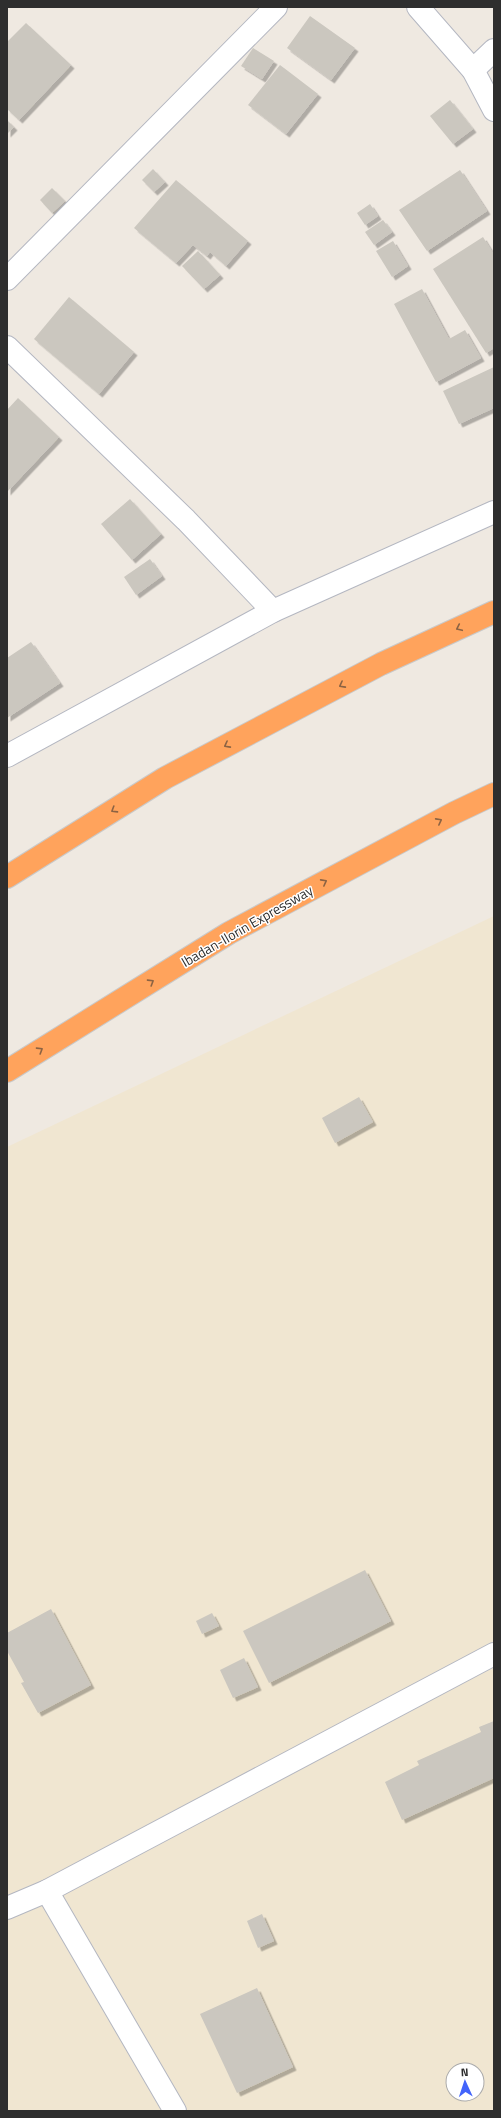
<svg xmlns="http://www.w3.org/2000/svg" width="501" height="2118" font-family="'Titillium Web',sans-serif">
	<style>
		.education { fill: #f0e6d1; fill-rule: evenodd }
		.building { fill: #cbc7bf; filter: url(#shadow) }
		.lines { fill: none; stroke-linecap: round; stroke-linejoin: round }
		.street-casing { stroke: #b4b7c1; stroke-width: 24 }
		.highway-casing { stroke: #c9c9c9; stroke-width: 24 }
		.street { stroke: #fff; stroke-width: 22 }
		.highway { stroke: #ffa35c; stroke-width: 22 }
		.oneway { stroke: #8c6343 }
		.labels { text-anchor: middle; stroke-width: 3; stroke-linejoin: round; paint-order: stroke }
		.street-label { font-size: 14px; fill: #2e2e2e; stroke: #fff }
	</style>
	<defs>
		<filter id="shadow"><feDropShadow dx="3.5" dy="3.5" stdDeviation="0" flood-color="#0004"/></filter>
	</defs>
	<rect width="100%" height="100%" fill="#efe9e1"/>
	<path class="education" d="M494,916V2111H7V1147ZM453,2070H477V2094H453Z"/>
	<g class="building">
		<polygon points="310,16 355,48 331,80 287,48"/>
		<polygon points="26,23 71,65 19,120 7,109 7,42"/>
		<polygon points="253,48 274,61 262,79 241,66"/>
		<polygon points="280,65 318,94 286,134 248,105"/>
		<polygon points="450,100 473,129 453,144 430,116"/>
		<polygon points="7,120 14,127 7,134"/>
		<polygon points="153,169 165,182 154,192 142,180"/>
		<polygon points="460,170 487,211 427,251 399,210"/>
		<polygon points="176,180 248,241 226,266 210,252 207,256 193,245 176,263 134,228"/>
		<polygon points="52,188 65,201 52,213 40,200"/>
		<polygon points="370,204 378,216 365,225 357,213"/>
		<polygon points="383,220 392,232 374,245 365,232"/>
		<polygon points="483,237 494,255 494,348 486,353 433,269"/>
		<polygon points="393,241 408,266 392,277 376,251"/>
		<polygon points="198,251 220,275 204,289 182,266"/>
		<polygon points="422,289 449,339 465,330 481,358 436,382 394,304"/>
		<polygon points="69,297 134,352 99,394 34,339"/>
		<polygon points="494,367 494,408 459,424 443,391"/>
		<polygon points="18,398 59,437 7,492 7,410"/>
		<polygon points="130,499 161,534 132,560 101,524"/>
		<polygon points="150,559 162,576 136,595 124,577"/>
		<polygon points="31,642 60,683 7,718 7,658"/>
		<polygon points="359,1097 373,1122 335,1143 322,1118"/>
		<polygon points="365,1570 391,1621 269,1683 243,1631"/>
		<polygon points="51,1609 91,1685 38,1713 21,1683 24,1682 7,1651 7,1633"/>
		<polygon points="212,1613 219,1626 202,1634 196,1621"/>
		<polygon points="244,1658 258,1687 233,1698 220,1670"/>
		<polygon points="494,1721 494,1778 402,1820 385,1782 419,1765 417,1761 481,1732 479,1727"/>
		<polygon points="262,1914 274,1941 258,1948 247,1921"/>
		<polygon points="257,1988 293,2067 237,2093 200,2014"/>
	</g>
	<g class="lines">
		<g class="street-casing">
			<g id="street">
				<polyline points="418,7 473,70 494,110"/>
				<polyline points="473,70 494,50"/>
				<polyline points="7,279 276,7"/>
				<polyline points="7,347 186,520 273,611"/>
				<polyline points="7,756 273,611 494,512"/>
				<polyline points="47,1891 175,2111"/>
				<polyline points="7,1908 47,1891 494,1654"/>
			</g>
		</g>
		<g class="highway-casing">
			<g id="highway">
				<polyline points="7,877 165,778 381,664 494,612"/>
				<polyline points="7,1071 229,933 454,813 494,794"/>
			</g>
		</g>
		<use href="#street" class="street"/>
		<use href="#highway" class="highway"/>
	</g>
	<defs><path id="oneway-chevron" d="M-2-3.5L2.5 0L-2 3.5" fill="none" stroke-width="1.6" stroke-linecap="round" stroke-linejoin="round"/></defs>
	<g class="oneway">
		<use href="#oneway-chevron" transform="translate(459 628) rotate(155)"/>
		<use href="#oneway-chevron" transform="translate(342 685) rotate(152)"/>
		<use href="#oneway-chevron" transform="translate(227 745) rotate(152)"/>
		<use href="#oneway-chevron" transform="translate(114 810) rotate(148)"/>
		<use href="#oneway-chevron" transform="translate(439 821) rotate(-28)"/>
		<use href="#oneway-chevron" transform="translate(324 882) rotate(-28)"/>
		<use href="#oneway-chevron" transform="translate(151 982) rotate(-32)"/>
		<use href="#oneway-chevron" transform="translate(40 1050) rotate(-32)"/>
	</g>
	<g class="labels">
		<g class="street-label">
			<text transform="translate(247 926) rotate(-30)" y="5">Ibadan-Ilorin Expressway</text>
		</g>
	</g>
	<rect width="501" height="2118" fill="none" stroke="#2e2e2e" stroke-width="16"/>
	<g transform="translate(465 2082) rotate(357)"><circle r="19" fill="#ffffff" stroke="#ababab"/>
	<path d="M0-3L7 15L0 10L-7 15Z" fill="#4264fb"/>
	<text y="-6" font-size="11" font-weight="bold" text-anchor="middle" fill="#2e2e2e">N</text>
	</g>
</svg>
